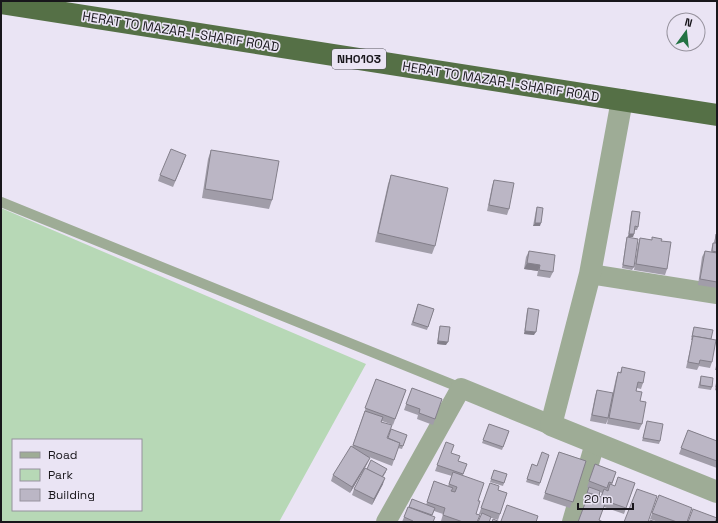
<svg xmlns="http://www.w3.org/2000/svg" width="718" height="523" font-family="'Space Grotesk',sans-serif">
	<style>
		.green { fill: #b7d8b6; fill-rule: evenodd }
		.lines { fill: none; stroke-linecap: round; stroke-linejoin: round }
		.service { stroke: #9eac96; stroke-width: 10 }
		.minor { stroke: #9eac96; stroke-width: 20 }
		.tertiary { stroke: #9eac96; stroke-width: 22 }
		.trunk { stroke: #557046; stroke-width: 22 }
		.wall { fill: #a19da9; fill-rule: evenodd }
		.shaded-wall { fill: #837f8a }
		.building { fill: #bbb6c5; stroke: #837f8a }
		.labels { text-anchor: middle; stroke-width: 3.5; stroke-linejoin: round; paint-order: stroke }
		.shield { fill: #eae4f4; stroke: #57545c; stroke-width: 1 }
		.shield-label { font-size: 12px; font-weight: bold; fill: #18161b }
		.street-label { font-size: 13px; fill: #18161b; stroke: #eae4f4 }
	</style>
	<rect width="100%" height="100%" fill="#eae4f4"/>
	<path class="green" d="M1,208L366,364L279,522H1ZM13,440H141V510H13Z"/>
	<g class="lines">
		<polyline class="service" points="1,202 461,388"/>
		<g class="minor">
			<polyline points="590,274 717,294"/>
			<polyline points="386,522 461,388 551,425"/>
			<polyline points="572,522 595,443"/>
		</g>
		<polyline class="tertiary" points="622,100 590,274 551,425 717,492"/>
		<polyline class="trunk" points="1,3 717,115"/>
	</g>
	<g class="wall">
		<polygon points="211,150 272,200 269,209 202,198 208,159"/>
		<polygon points="184,161 173,187 158,181 160,175"/>
		<polygon points="391,175 435,246 432,254 375,242 388,184"/>
		<polygon points="494,180 509,209 507,215 487,211 492,186"/>
		<polygon points="537,207 540,226 533,226 536,210"/>
		<polygon points="632,211 638,227 637,230 634,230 633,237 628,237 631,214"/>
		<polygon points="716,234 717,234 717,288 698,285 702,257 705,251 711,252 712,246 713,243 714,243"/>
		<polygon points="627,237 634,267 632,270 622,268 626,241"/>
		<polygon points="652,237 661,241 667,269 665,275 634,270 638,244 640,238 652,240"/>
		<polygon points="529,251 553,272 550,278 537,276 538,271 524,269 526,257"/>
		<polygon points="418,304 434,309 427,330 411,325"/>
		<polygon points="528,308 534,335 524,334 527,311"/>
		<polygon points="440,326 446,345 437,344 439,329"/>
		<polygon points="694,327 712,362 710,368 699,366 697,370 686,368 692,340 691,340 693,330"/>
		<polygon points="717,362 717,370 715,370"/>
		<polygon points="622,367 643,383 641,389 637,388 636,391 640,401 642,424 639,430 607,424 608,419 606,424 590,421 595,396 597,390 610,405 616,378 618,372 620,373"/>
		<polygon points="701,376 712,387 711,390 698,388"/>
		<polygon points="717,378 717,391 715,390"/>
		<polygon points="376,379 406,390 393,425 382,421 381,422 387,438 388,438 407,435 402,449 398,448 392,466 369,457 367,464 350,493 331,481 333,475 352,447"/>
		<polygon points="412,388 442,399 433,425 417,419 418,415 404,410"/>
		<polygon points="647,421 660,441 659,444 642,441"/>
		<polygon points="489,424 509,431 502,450 482,443"/>
		<polygon points="688,430 717,441 717,468 679,454"/>
		<polygon points="446,442 451,453 458,461 467,464 463,475 478,501 476,514 477,522 444,522 441,521 443,514 434,511 432,516 433,522 402,522 408,507 409,508 412,499 426,505 434,481 448,486 452,476 435,471"/>
		<polygon points="559,452 586,461 570,508 543,499"/>
		<polygon points="549,455 539,486 526,482 532,464 537,466"/>
		<path d="M595,464L616,472L612,485L615,486L635,483L624,514L604,507L578,522L588,496H586L589,488L587,487ZM600,492L602,493L601,497L599,496Z"/>
		<polygon points="367,469 386,472 383,477 383,484 372,505 352,495 354,489"/>
		<polygon points="494,470 507,474 503,486 490,482"/>
		<polygon points="490,483 498,490 507,493 498,520 479,514"/>
		<polygon points="659,495 687,522 658,522 650,519"/>
	</g>
	<g class="shaded-wall">
		<polygon points="535,223 541,223 540,226 533,226"/>
		<polygon points="629,234 634,234 633,237 628,237"/>
		<polygon points="527,263 540,265 538,271 524,269"/>
		<polygon points="525,331 536,332 534,335 524,334"/>
		<polygon points="438,341 448,342 446,345 437,344"/>
		<polygon points="370,458 367,464 350,493 352,487"/>
		<polygon points="385,478 383,484 372,505 374,499"/>
	</g>
	<g class="building">
		<polygon points="171,149 186,155 175,181 160,175"/>
		<polygon points="211,150 279,161 272,200 205,189"/>
		<polygon points="391,175 448,188 435,246 378,233"/>
		<polygon points="494,180 514,183 509,209 489,205"/>
		<polygon points="537,207 543,208 541,223 535,223"/>
		<polygon points="632,211 640,212 638,227 635,226 634,234 629,234"/>
		<polygon points="716,234 717,234 717,243 715,242"/>
		<polygon points="627,237 638,239 634,267 623,265"/>
		<polygon points="652,237 662,239 661,241 671,242 667,269 636,264 640,238 652,240"/>
		<polygon points="713,243 717,243 717,252 712,251"/>
		<polygon points="529,251 555,255 553,272 539,270 540,265 527,263"/>
		<polygon points="705,251 717,253 717,282 700,279"/>
		<polygon points="418,304 434,309 428,327 413,322"/>
		<polygon points="528,308 539,310 536,332 525,331"/>
		<polygon points="440,326 450,327 448,342 438,341"/>
		<polygon points="694,327 713,330 711,339 693,336 693,337 692,337"/>
		<polygon points="693,336 716,340 712,362 700,360 699,364 688,362"/>
		<polygon points="622,367 645,372 643,383 638,382 636,391 642,392 640,401 646,402 642,424 609,418 618,372 621,373"/>
		<polygon points="701,376 713,378 712,387 700,385"/>
		<polygon points="376,379 406,390 395,419 365,408"/>
		<polygon points="717,379 717,387 716,387"/>
		<polygon points="412,388 442,399 435,419 419,413 420,409 406,404"/>
		<polygon points="597,390 613,393 608,418 592,415"/>
		<polygon points="365,411 383,417 381,422 392,425 387,438 400,443 394,460 353,445"/>
		<polygon points="647,421 663,424 660,441 643,438"/>
		<polygon points="489,424 509,431 503,447 483,440"/>
		<polygon points="391,429 407,435 403,446 399,445 400,443 388,438"/>
		<polygon points="688,430 717,441 717,461 681,448"/>
		<polygon points="446,442 454,445 451,453 460,456 458,461 467,464 463,474 437,465"/>
		<polygon points="351,446 370,458 352,487 333,475"/>
		<polygon points="542,452 549,455 540,483 527,479 532,464 537,466"/>
		<polygon points="559,452 586,461 573,502 545,493"/>
		<polygon points="371,460 387,469 382,477 367,469"/>
		<polygon points="595,464 616,472 612,483 609,482 607,488 589,481"/>
		<polygon points="365,468 385,478 374,499 354,489"/>
		<polygon points="494,470 507,474 504,483 491,479"/>
		<polygon points="453,472 484,483 478,501 480,501 476,514 480,515 477,522 463,522 443,515 445,508 427,502 434,481 453,488 451,491 455,492 457,487 449,484"/>
		<polygon points="618,477 635,483 626,508 606,501 599,520 603,522 578,522 589,493 601,497 604,489 608,491 610,484 615,486"/>
		<polygon points="490,483 499,486 498,490 507,493 500,514 481,508"/>
		<polygon points="589,487 600,491 599,496 589,493 587,493"/>
		<polygon points="637,489 657,496 648,522 624,522"/>
		<polygon points="659,495 692,508 687,522 677,522 652,513"/>
		<polygon points="412,499 435,508 432,515 409,507"/>
		<polygon points="507,505 538,516 536,522 504,522 501,521"/>
		<polygon points="408,507 435,517 433,522 413,522 413,521 404,517"/>
		<polygon points="693,509 717,518 715,522 688,522"/>
		<polygon points="482,513 491,517 489,522 478,522"/>
		<polygon points="493,519 500,522 492,522"/>
		<polygon points="650,520 656,522 650,522"/>
	</g>
	<g class="labels">
		<rect class="shield" x="332" y="49" width="54" height="20" rx="3"/>
		<g class="shield-label">
			<text x="359" y="63">NH0103</text>
		</g>
		<g class="street-label">
			<text transform="translate(181 31) rotate(9)" y="5">HERAT TO MAZAR-I-SHARIF ROAD</text>
			<text transform="translate(501 81) rotate(9)" y="5">HERAT TO MAZAR-I-SHARIF ROAD</text>
		</g>
	</g>
	<rect width="718" height="523" fill="none" stroke="#18161b" stroke-width="4"/>
	<rect x="12" y="439" width="130" height="72" fill="#eae4f4" stroke="#96929d"/>
	<rect x="20" y="452" width="20" height="6" fill="#9eac96" stroke="#96929d"/>
	<text x="48" y="459" font-size="12" fill="#18161b">Road</text>
	<rect x="20" y="469" width="20" height="12" fill="#b7d8b6" stroke="#96929d"/>
	<text x="48" y="479" font-size="12" fill="#18161b">Park</text>
	<rect x="20" y="489" width="20" height="12" fill="#bbb6c5" stroke="#96929d"/>
	<text x="48" y="499" font-size="12" fill="#18161b">Building</text>
	<g transform="translate(686 32) rotate(15)"><circle r="19" fill="#eae4f4" stroke="#96929d"/>
	<path d="M0-3L7 15L0 10L-7 15Z" fill="#227243"/>
	<text y="-6" font-size="11" font-weight="bold" text-anchor="middle" fill="#18161b">N</text>
	</g>
	<path d="M578 503v6h55v-6" fill="none" stroke="#18161b" stroke-width="2"/>
	<text x="584" y="503" font-size="12" fill="#18161b" stroke="#eae4f4" stroke-width="3" paint-order="stroke">20 m</text>
</svg>
